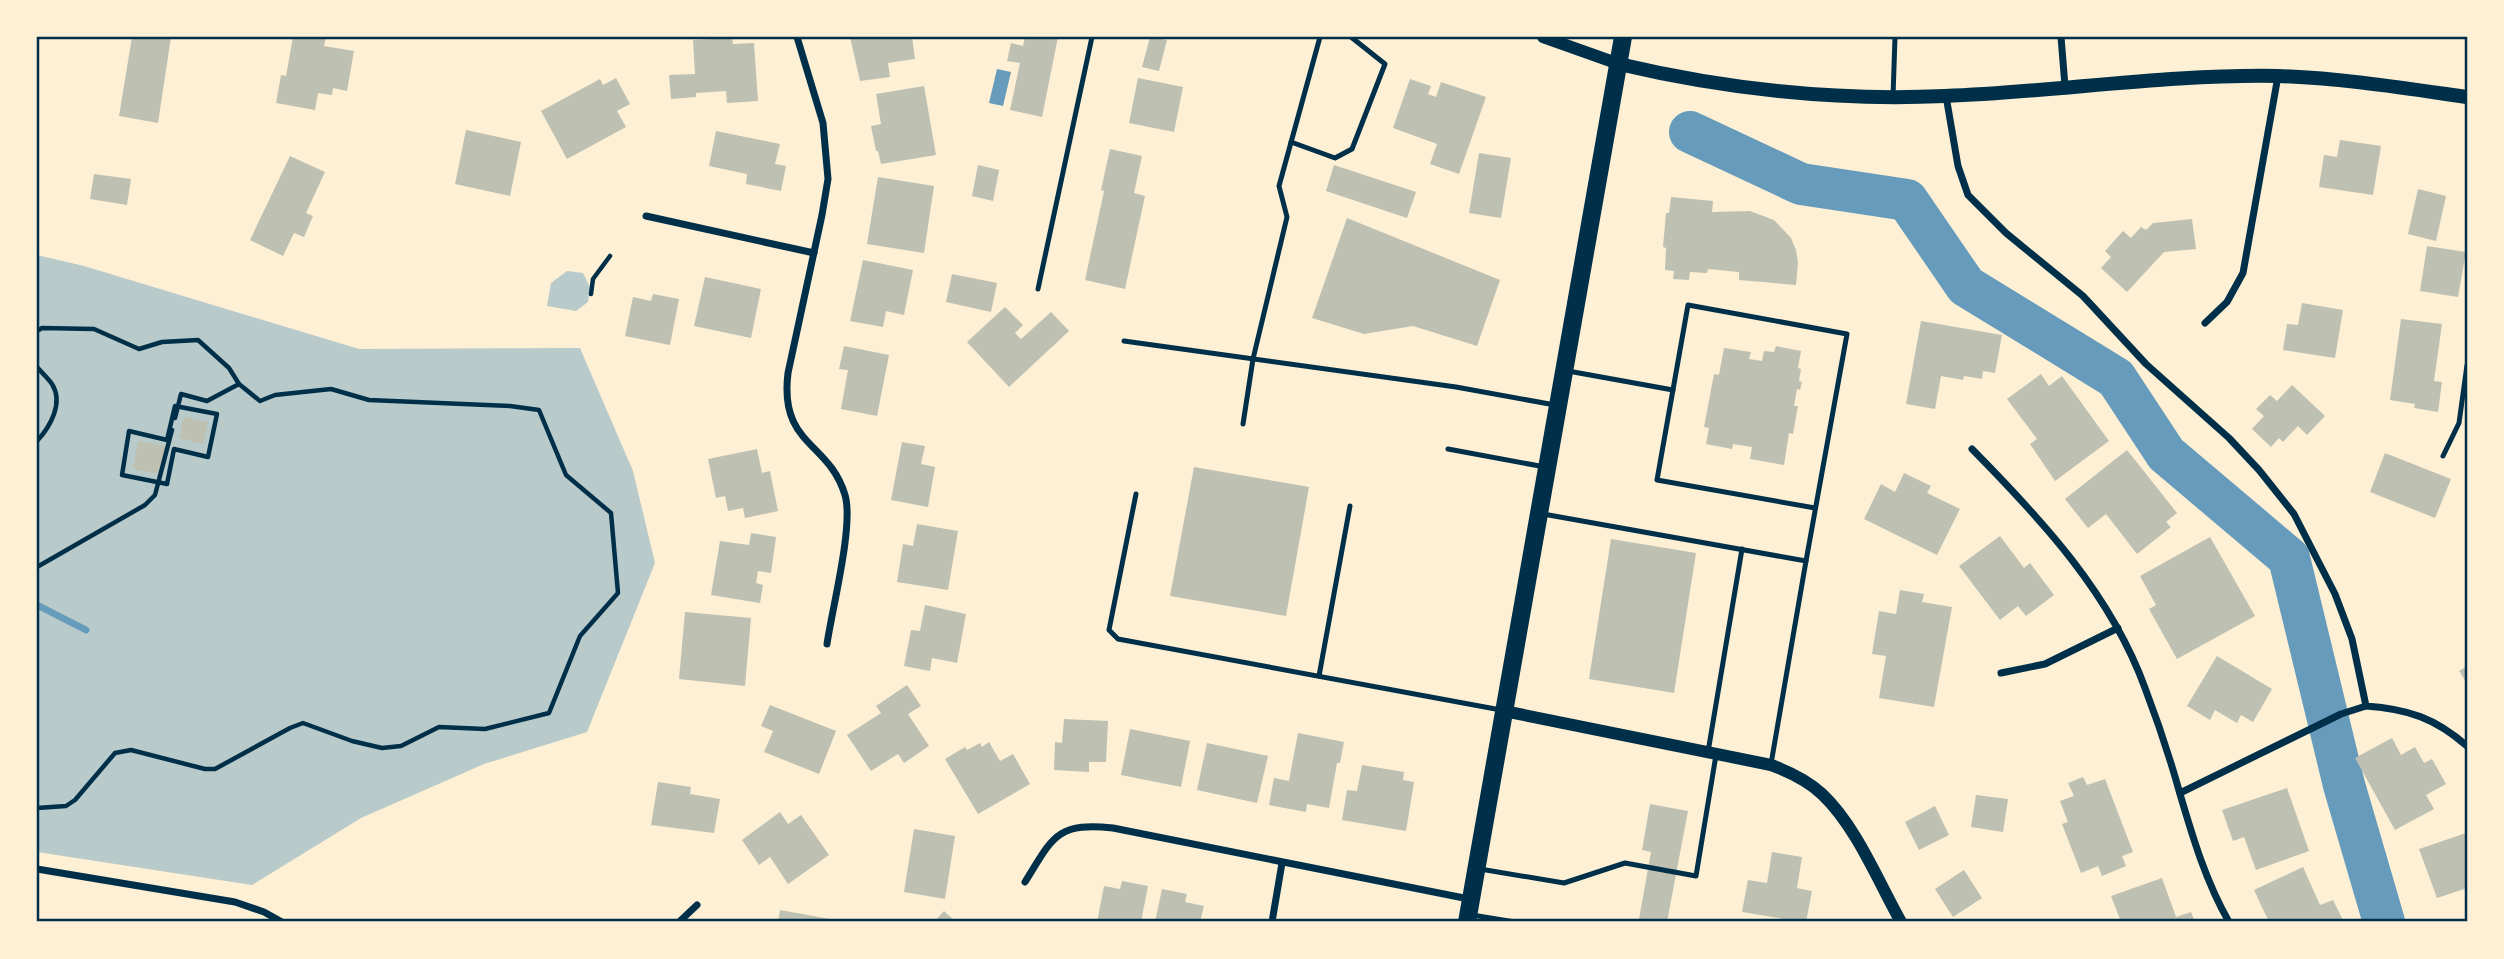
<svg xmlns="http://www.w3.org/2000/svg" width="2504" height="959" font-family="Quicksand,sans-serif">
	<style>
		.green { fill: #b9caca }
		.water { fill: #669bbc }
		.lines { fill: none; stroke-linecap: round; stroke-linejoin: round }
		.stream { stroke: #669bbc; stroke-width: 7 }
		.river { stroke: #669bbc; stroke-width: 42 }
		.building { fill: #bec0b2 }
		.path { stroke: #003049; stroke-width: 4.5 }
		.service { stroke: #003049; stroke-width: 5 }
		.minor { stroke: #003049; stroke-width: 7 }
		.tertiary { stroke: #003049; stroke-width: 12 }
		.secondary { stroke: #003049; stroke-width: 14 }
		.primary { stroke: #003049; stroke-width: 18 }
		.neatline { fill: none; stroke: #003049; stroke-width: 2.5 }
	</style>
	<rect width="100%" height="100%" fill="#fdf0d5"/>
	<g class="green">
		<polygon points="37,255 84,266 359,349 580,348 633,471 655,563 587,732 484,764 361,818 252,885 37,852"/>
		<polygon points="567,271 583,273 590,287 588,302 576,311 547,306 551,283"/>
	</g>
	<polygon class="water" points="997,69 1011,72 1003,106 989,103"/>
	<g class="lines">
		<polyline class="stream" points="37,605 86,630"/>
		<polyline class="river" points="1690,132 1801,184 1907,200 1966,286 2116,378 2166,454 2289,558 2344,785 2384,922"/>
	</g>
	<g class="building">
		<polygon points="132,37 171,37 158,123 119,116"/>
		<polygon points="293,37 326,37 324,46 354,51 347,91 333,88 332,95 318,93 315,110 276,103 281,75 286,76"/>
		<polygon points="850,37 912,37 915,59 888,63 890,77 860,81"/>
		<polygon points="1025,37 1058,37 1042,117 1010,110 1020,63 1007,61 1011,43 1023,46"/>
		<polygon points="1150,37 1167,40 1159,71 1142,67"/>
		<polygon points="732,38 733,44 754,43 758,101 727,103 726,91 696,93 696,97 671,99 669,75 695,74 693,40"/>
		<polygon points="616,78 630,104 617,111 626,127 567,159 541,111 600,79 603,85"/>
		<polygon points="1138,78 1183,87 1174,132 1129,123"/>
		<polygon points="1410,79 1431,86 1428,94 1436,97 1441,82 1486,97 1459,174 1430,164 1437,144 1393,128"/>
		<polygon points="924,86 936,155 881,164 878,151 876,151 871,126 881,124 876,94"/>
		<polygon points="466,130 521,142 510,196 455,184"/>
		<polygon points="716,131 780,144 775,164 786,166 781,191 746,184 747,174 709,166"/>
		<polygon points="2340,140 2381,146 2373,195 2319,187 2324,155 2337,157"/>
		<polygon points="1110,149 1142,156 1134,193 1145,196 1125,289 1085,280 1104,191 1101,190"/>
		<polygon points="1479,153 1511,158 1501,218 1469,213"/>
		<polygon points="290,156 325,172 306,213 313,216 304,237 294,233 283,256 250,240"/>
		<polygon points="978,165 999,170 993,201 972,196"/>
		<polygon points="1334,165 1416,192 1407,218 1326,191"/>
		<polygon points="94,174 131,179 127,205 90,199"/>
		<polygon points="878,177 934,186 924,253 867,244"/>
		<polygon points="2418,189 2446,196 2436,241 2408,234"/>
		<polygon points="1671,197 1713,201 1712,212 1750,211 1774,220 1791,238 1796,250 1798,262 1796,285 1739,280 1739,272 1708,269 1707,273 1690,272 1689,280 1673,279 1674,271 1665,270 1666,248 1663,247 1666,213 1669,213"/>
		<polygon points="1347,218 1500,280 1477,346 1413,326 1364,334 1312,318"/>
		<polygon points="2192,219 2196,249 2164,252 2127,292 2101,268 2111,257 2105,251 2123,231 2131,238 2141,227 2146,230 2153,223"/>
		<polygon points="2427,246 2466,252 2458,297 2420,291"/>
		<polygon points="863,260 913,270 904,315 886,311 883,327 850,321"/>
		<polygon points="952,274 997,283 991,312 946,302"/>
		<polygon points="705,277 761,289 751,338 694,326"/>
		<polygon points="653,294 679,299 670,345 625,336 633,297 651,301"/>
		<polygon points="2302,303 2343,310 2335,358 2283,350 2287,324 2298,325"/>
		<polygon points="1005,307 1023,325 1015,333 1021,339 1051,312 1069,331 1009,387 967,342"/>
		<polygon points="2401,319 2442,324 2434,381 2442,382 2438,412 2414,408 2415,404 2390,400"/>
		<polygon points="1921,321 2002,335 1995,373 1983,371 1982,379 1964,376 1963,380 1941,376 1935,409 1906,404"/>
		<polygon points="844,346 889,355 877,416 841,409 848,370 839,369"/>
		<polygon points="1776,346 1801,351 1798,368 1801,369 1799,381 1802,382 1800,390 1797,389 1794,406 1798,406 1793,434 1789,433 1784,465 1750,459 1752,447 1733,444 1732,449 1706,444 1709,428 1704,427 1714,374 1719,375 1724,348 1751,352 1749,359 1762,361 1764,351 1774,352"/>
		<polygon points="2041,374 2049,386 2062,376 2109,441 2055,481 2030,444 2037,439 2007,399"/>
		<polygon points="2292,385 2325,416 2307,435 2298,426 2283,442 2279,438 2271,447 2252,429 2264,416 2256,409 2270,395 2277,401"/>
		<polygon points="184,417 208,422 203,444 179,438"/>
		<polygon points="138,441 165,446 160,474 133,469"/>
		<polygon points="902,442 925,446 921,464 935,467 928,507 891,500"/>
		<polygon points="757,449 762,473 770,471 778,511 745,518 743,508 728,511 725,496 716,498 708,459"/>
		<polygon points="2127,450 2177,513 2166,522 2171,527 2137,554 2106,514 2088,528 2065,499"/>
		<polygon points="2385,453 2451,479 2435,518 2370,492"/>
		<polygon points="1194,467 1309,487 1286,616 1170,596"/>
		<polygon points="1904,473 1931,486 1927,493 1960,509 1937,555 1864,519 1881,484 1895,492"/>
		<polygon points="917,524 958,531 948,590 897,582 903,544 913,546"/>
		<polygon points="751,533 776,537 771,573 758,571 756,583 763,585 760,603 711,595 720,541 749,545"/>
		<polygon points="2000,536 2024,568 2030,563 2054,595 2026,616 2018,606 2000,620 1959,566"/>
		<polygon points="2210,537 2255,616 2177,659 2149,609 2156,605 2140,576"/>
		<polygon points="1611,539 1696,553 1674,693 1589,679"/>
		<polygon points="1900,590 1924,594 1922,602 1952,607 1934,707 1879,698 1886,656 1872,654 1879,611 1896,614"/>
		<polygon points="925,605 966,614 957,663 932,658 930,671 904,666 911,630 920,631"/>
		<polygon points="685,612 751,618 745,686 679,679"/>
		<polygon points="2217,656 2272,689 2253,722 2241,715 2237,723 2215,710 2210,720 2187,706"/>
		<polygon points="2467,666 2467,683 2459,671"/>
		<polygon points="907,685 921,706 908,714 929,746 904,763 898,754 871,771 847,735 881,713 876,706"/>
		<polygon points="770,705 836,731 819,774 764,752 773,731 761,726"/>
		<polygon points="1064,719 1108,721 1106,762 1089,762 1089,772 1054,770 1055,742 1062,743"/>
		<polygon points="1130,729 1190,741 1181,787 1121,775"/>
		<polygon points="1298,733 1344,742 1340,763 1337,763 1329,808 1307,804 1306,812 1269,805 1274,778 1289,781"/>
		<polygon points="2392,738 2401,755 2415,747 2424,763 2432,759 2446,784 2426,795 2434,809 2395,830 2355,758"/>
		<polygon points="989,742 1000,761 1013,754 1030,784 978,814 945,759 965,747 967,750 980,743 982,747"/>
		<polygon points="1207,743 1268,756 1257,803 1197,790"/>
		<polygon points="1362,765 1404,772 1403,780 1414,782 1406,831 1342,820 1347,790 1357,791"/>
		<polygon points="2083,777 2087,785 2105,779 2133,852 2122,856 2126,866 2102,876 2098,866 2081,873 2062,824 2068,822 2060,801 2074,796 2068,783"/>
		<polygon points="658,782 691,787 690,794 720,799 714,833 651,825"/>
		<polygon points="2287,788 2309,851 2256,870 2244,837 2233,841 2222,810"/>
		<polygon points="1976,795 2008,799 2003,832 1971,827"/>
		<polygon points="1650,804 1688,811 1667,922 1639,919 1651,852 1642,850"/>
		<polygon points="1935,806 1949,835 1919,850 1905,822"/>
		<polygon points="780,812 788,824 801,815 829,855 788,884 770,857 759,865 742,840"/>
		<polygon points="914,829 955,836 945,899 904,892"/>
		<polygon points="2466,833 2467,888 2437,898 2419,849"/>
		<polygon points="1772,852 1802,857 1797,888 1812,891 1806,922 1790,922 1790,920 1742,912 1748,880 1767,883"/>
		<polygon points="2303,867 2320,905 2333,900 2344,922 2269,922 2254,890"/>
		<polygon points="1964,870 1982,898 1953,917 1935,889"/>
		<polygon points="2162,878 2176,917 2191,912 2195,922 2121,922 2111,896"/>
		<polygon points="1122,881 1148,886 1141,922 1097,922 1104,886 1120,889"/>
		<polygon points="1162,889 1187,894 1185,902 1204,906 1200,922 1155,922"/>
		<polygon points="780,910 841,921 841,922 778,922"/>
		<polygon points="944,911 956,922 934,922"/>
	</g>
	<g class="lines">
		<g class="path">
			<polyline points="591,294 593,279 610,256"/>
			<polyline points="37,331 42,328 94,329 139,349 162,342 198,340 229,368 239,384 260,401 275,395 331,389 369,400 510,406 539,410 566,475 611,513 618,593 580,636 549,713 485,729 439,727 401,746 382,748 352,741 303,723 290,728 215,769 205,769 131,750 115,753 75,800 66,806 37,808"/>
			<path d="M37,367C42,373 48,378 52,384C64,403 50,427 37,441"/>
			<polygon points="175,406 217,414 208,457 174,449 167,484 122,475 129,431 167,440"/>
			<polyline points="175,418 181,394 207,401 239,384"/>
			<polyline points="37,567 145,505 155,495 172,430"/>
		</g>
		<g class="service">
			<polyline points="1893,97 1895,37"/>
			<polyline points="1291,142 1335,158 1352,149 1385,64 1351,37"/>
			<polyline points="1038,289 1092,37"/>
			<polyline points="1124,341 1456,387 1555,405"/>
			<polyline points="1568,371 1673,390"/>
			<polyline points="1243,424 1253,359 1287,217 1279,186 1320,37"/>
			<polyline points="1448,449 1545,467"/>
			<polyline points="2443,456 2459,423 2467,365"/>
			<polyline points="1136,494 1109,630 1118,639 1501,710"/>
			<polyline points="1543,514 1806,561 1771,764"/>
			<polyline points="1806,561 1847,334 1688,305 1657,480 1815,508"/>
			<polyline points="1319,676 1350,506"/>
			<polyline points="1708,752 1742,549"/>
			<polyline points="1480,869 1564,883 1625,863 1696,876 1716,755"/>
			<polyline points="1472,915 1515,922"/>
		</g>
		<g class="minor">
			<path d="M797,37L823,123L828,179L822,215L788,373C779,446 829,441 845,495C854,525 832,609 827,644"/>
			<polyline points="2061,37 2065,86"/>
			<path d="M1946,96L1958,166L1968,195L2006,233L2083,296L2146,364L2229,438L2259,470L2294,514L2335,594L2352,639L2366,706C2408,709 2435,718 2467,746"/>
			<polyline points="646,216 814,253"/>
			<polyline points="2205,323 2227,302 2243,273 2278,76"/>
			<path d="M1972,449C2041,519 2111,594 2145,688C2158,722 2170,758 2180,794C2193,838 2206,882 2229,922"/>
			<polyline points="2001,673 2045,664 2118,628"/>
			<polyline points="2180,793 2341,714 2366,706"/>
			<polyline points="37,869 235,902 264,912 282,922"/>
			<path d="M1025,882C1053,837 1056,822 1113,828L1469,899"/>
			<polyline points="679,922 697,905"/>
			<polyline points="1272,922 1282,863"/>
		</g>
		<g class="tertiary">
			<polyline points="1543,37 1619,64"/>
			<path d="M1504,711L1771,765C1790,772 1807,780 1822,794C1856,826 1878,881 1901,922"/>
		</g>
		<path class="secondary" d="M1619,64C1725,89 1836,101 1945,96C2056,92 2166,74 2278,76C2341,78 2404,88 2467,97"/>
		<polyline class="primary" points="1467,922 1623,37"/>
	</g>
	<rect width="2504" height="959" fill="none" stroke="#fdf0d5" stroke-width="77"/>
	<rect x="38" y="38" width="2428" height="882" class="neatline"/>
</svg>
